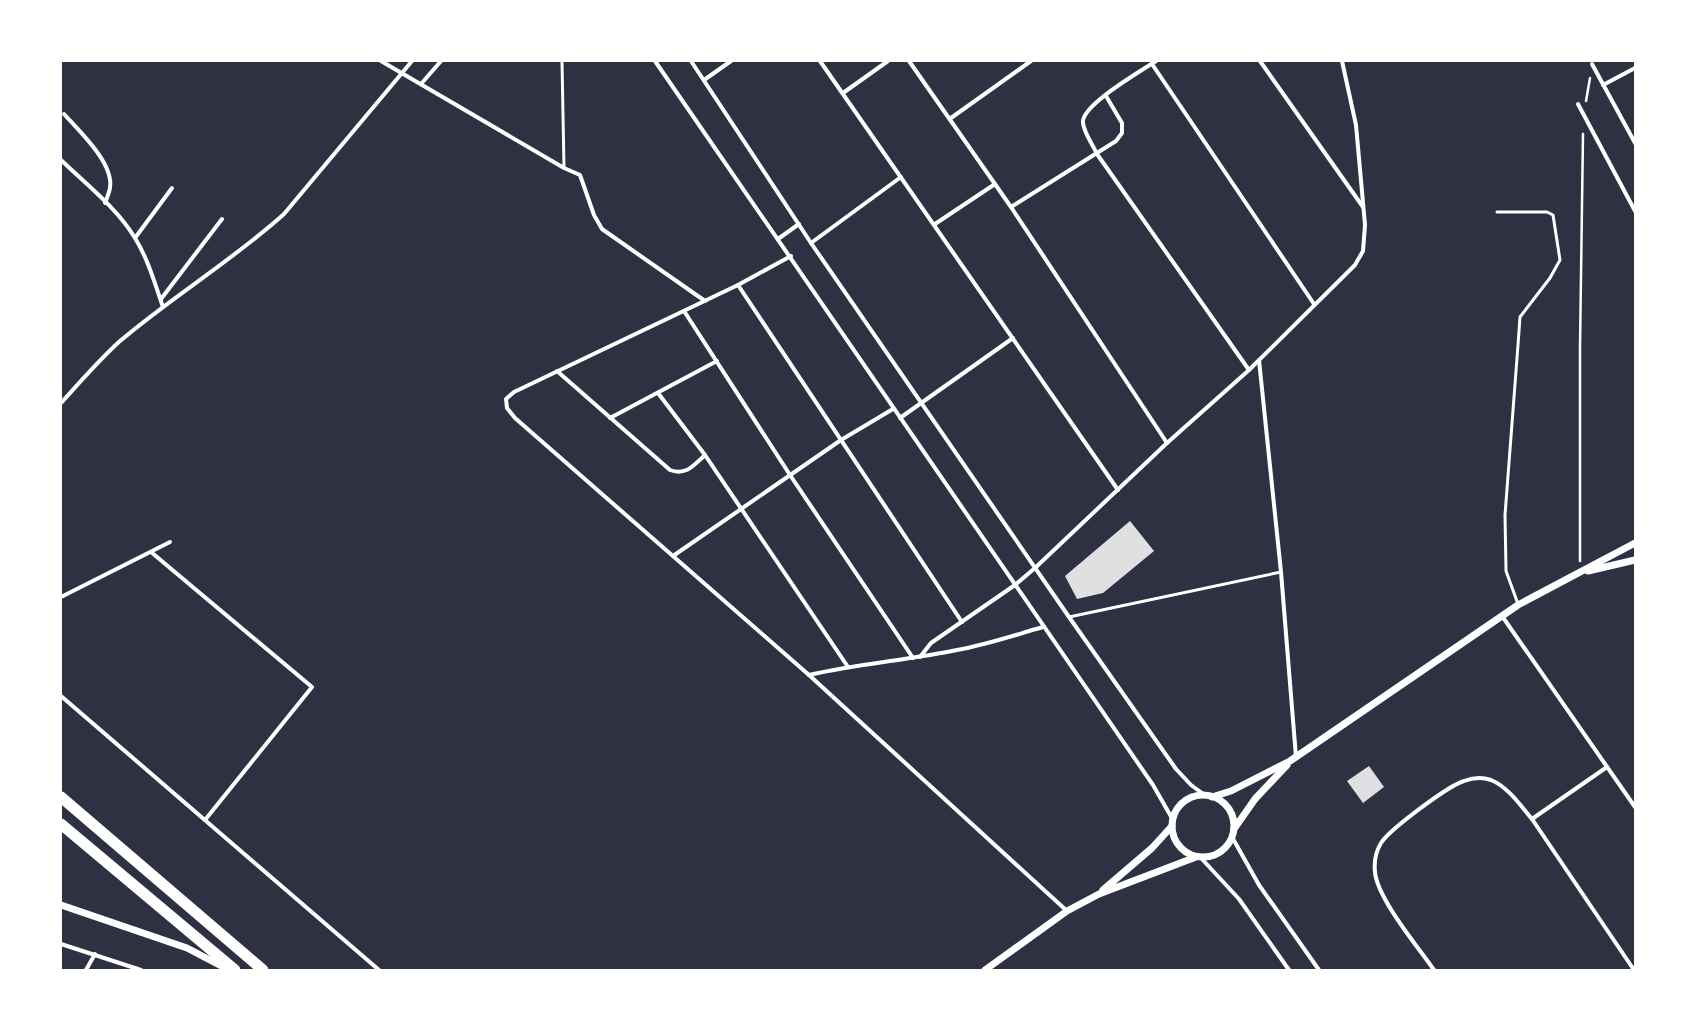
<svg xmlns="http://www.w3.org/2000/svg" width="1696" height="1031" font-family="Cabin,sans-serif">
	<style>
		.building { fill: #e0e0e3 }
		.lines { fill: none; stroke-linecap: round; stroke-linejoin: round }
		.path { stroke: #fff; stroke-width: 2.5 }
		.service { stroke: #fff; stroke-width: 3 }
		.minor { stroke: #fff; stroke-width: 4 }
		.tertiary { stroke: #fff; stroke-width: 7 }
		.trunk { stroke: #fff; stroke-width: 11 }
	</style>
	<rect width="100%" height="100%" fill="#2d3142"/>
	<g class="building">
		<polygon points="1130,521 1154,551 1103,593 1077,599 1065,576"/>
		<polygon points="1369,766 1384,787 1363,803 1347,781"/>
	</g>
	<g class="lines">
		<g class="path">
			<polyline points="1586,101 1590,78"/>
			<polyline points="1580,561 1580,347 1583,134"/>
		</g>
		<g class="service">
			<polyline points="562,61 564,168"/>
			<polyline points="1497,212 1547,212 1553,215 1560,260 1550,278 1520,317 1518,345 1505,515 1506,571 1518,604"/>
			<polyline points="1069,617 1281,572"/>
		</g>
		<g class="minor">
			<polyline points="381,61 564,168 580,175 594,215 602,229 705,301"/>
			<polyline points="655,61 1153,785 1173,820"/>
			<polyline points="691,61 811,243 1069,617 1176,769 1191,785 1206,796"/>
			<polyline points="820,61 1118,490"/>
			<polyline points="909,61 1011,207 1167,443"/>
			<path d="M1156,61C1141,71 1080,106 1083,123C1084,133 1093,145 1097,154L1249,370"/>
			<polyline points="1260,61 1363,207"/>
			<polyline points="1152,64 1314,304"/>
			<polyline points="1592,64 1635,143"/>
			<polyline points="704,80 731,61"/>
			<polyline points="421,84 441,61"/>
			<polyline points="1603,85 1635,68"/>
			<polyline points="843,93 888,61"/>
			<polyline points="1578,104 1635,211"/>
			<path d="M64,114C79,131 114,163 110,188C109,193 107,198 105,203"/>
			<polyline points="951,118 1031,61"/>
			<path d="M61,160C86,184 117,208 135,238C148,259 155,284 163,307"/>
			<polyline points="1011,207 1116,141 1122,133 1122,123 1106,96"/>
			<polyline points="935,224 995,184"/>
			<polyline points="135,238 172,188"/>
			<polyline points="778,239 799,224"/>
			<polyline points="811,243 901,177"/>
			<polyline points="791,256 738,285 514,392 506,399 507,408 515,418 809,675 1067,911"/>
			<polyline points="738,285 962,622"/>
			<polyline points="161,299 222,219"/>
			<polyline points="684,311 790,475 913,658"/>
			<polyline points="1259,360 1281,572 1296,757"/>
			<path d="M557,371L670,470C686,476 694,465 705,455"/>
			<polyline points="658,393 705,455 848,667"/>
			<path d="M61,403C80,382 99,360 120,341C173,296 233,260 284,214L412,61"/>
			<polyline points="610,418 717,361"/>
			<polyline points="900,418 1013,338"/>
			<polyline points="151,552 312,687 205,820"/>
			<polyline points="673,556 841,440 893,409"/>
			<polyline points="61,597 170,542"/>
			<polyline points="1502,616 1635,807"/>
			<polyline points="920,657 931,643 1015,585 1035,568 1167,443 1249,370 1355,265 1363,251 1365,225 1356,125 1342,61"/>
			<path d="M809,675C858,664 908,660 957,650C986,645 1015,635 1043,627"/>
			<polyline points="61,696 379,970"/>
			<polyline points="1532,819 1607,767"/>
			<polyline points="1232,837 1259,885 1319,970"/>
			<polyline points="1201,858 1239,899 1289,970"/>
			<polyline points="61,944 141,970"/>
			<polyline points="86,970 95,954"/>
			<path d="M1434,970C1418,947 1377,898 1375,872C1374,862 1376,851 1381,843C1390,829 1448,786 1464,781C1472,778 1482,777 1491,780C1508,787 1520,805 1532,819L1634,970"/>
		</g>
		<g class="tertiary">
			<polyline points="1588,571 1635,560"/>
			<circle cx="1203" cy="826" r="31"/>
			<polyline points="1212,797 1231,791 1290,761 1518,605 1635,543"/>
			<polyline points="1234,829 1255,799 1287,765"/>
			<polyline points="1103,890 1152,848 1172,826"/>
			<polyline points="61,905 187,948 229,970"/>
			<polyline points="985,970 1067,911 1099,894 1196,857"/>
		</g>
		<g class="trunk">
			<polyline points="61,797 263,970"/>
			<polyline points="61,824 235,970"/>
		</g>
	</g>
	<rect width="1696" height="1031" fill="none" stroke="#ffffff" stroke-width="124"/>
</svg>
